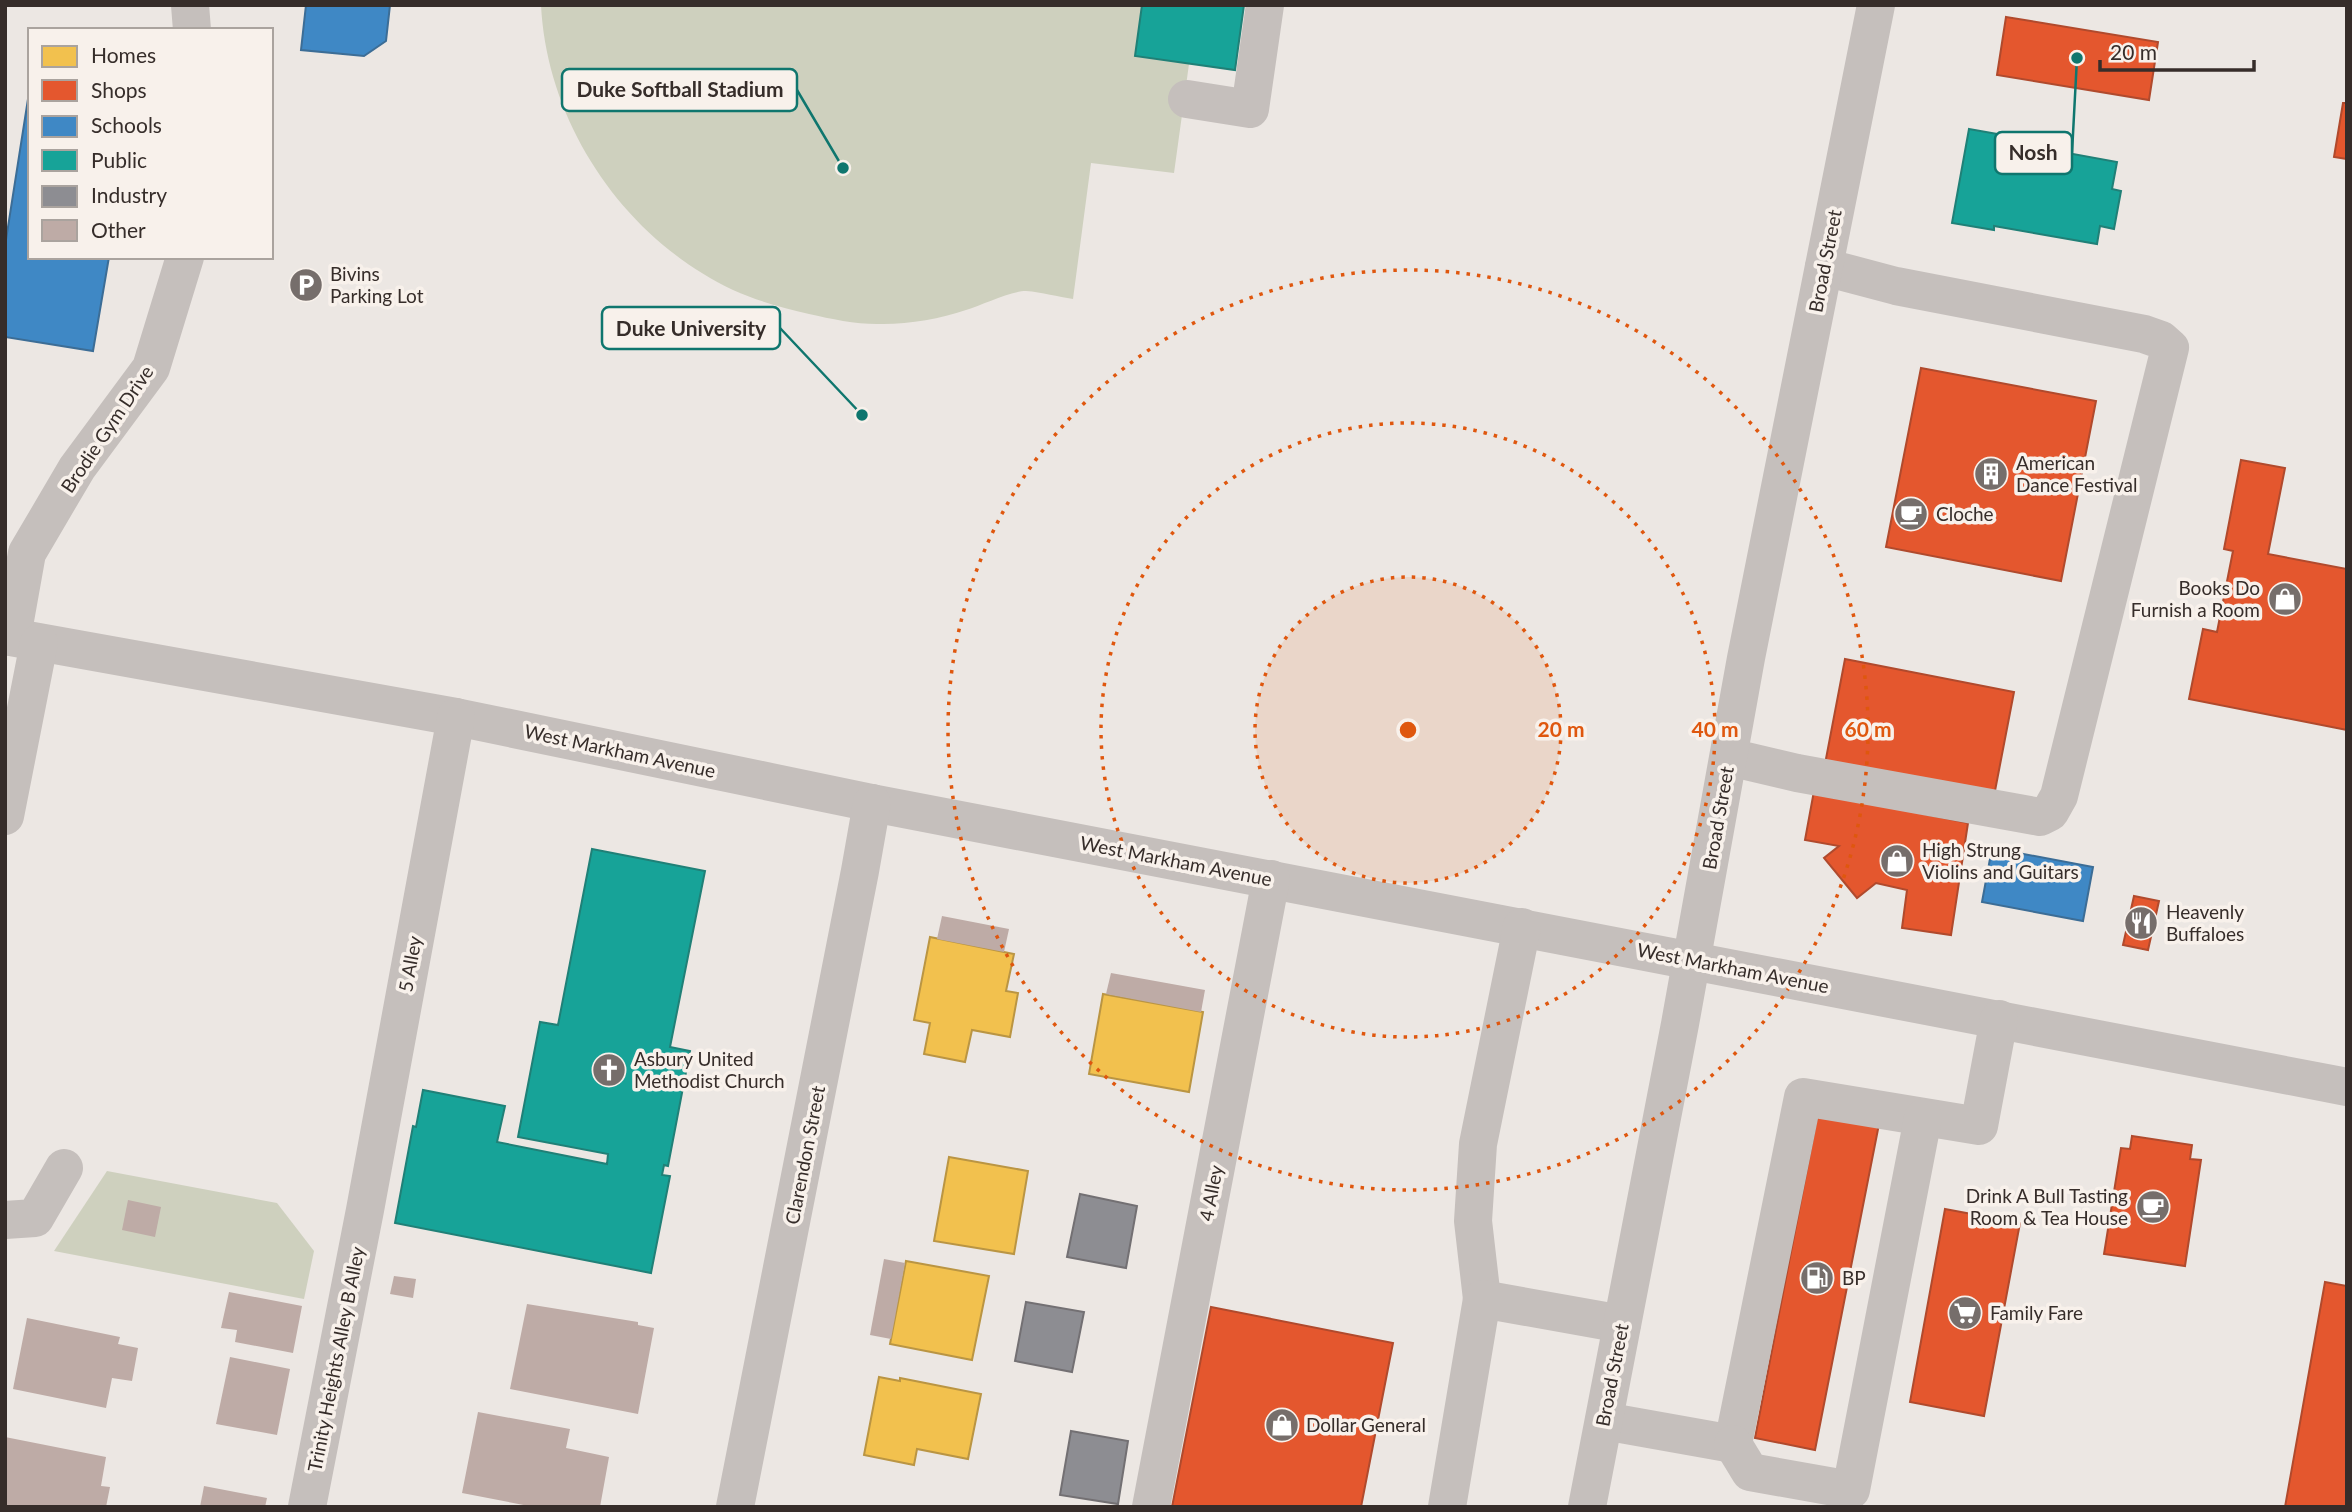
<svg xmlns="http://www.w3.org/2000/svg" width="2352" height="1512" font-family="Lato,sans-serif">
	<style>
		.green { fill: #ced0be }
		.homes { fill: #f2c14e; stroke: #ba9543; stroke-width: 2 }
		.shops { fill: #e4572e; stroke: #b04a2d; stroke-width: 2 }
		.schools { fill: #3f88c5; stroke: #3c6d96; stroke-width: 2 }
		.public { fill: #17a398; stroke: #208077; stroke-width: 2 }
		.industry { fill: #8d8d92; stroke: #737073; stroke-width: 2 }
		.building { fill: #beaba6 }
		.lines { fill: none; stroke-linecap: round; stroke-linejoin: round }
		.minor { stroke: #c5bfbc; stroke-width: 38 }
		.ring { fill: none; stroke: #df570e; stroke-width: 3.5; stroke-dasharray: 3.5 7 }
		.labels { text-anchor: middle; stroke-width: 7; stroke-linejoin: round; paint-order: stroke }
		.street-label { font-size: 19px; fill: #362d2a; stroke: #f8f1eb }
		.poi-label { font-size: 19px; fill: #362d2a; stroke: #f8f1eb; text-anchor: start }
		.centre { fill: #df570e; stroke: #f8f1eb; stroke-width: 3.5 }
		.ring-label { font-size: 21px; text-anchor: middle; font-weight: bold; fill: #df570e; stroke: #f8f1eb; stroke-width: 7; stroke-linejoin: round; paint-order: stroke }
		.leader { fill: none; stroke: #0f766e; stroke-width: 2.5 }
		.callout-dot { fill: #0f766e; stroke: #f8f1eb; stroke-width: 2.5 }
		.callout { fill: #f8f1eb; stroke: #0f766e; stroke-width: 2.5 }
		.callout-label { font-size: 21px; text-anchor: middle; font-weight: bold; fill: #362d2a }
	</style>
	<rect width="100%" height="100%" fill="#ece7e3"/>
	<g class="green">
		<path d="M541,5H1244L1235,70L1189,64L1174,173L1091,163L1073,299C1058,297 1042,292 1026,291C1011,291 982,305 966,310C939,319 906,325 877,324C855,324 831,319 809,314C784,308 757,301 733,290C625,239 547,125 541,5Z"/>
		<polygon points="107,1171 277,1203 314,1251 304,1299 54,1251"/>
	</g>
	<g class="homes">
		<polygon points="930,937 1014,954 1006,991 1018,993 1010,1037 972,1030 965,1062 924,1054 930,1023 914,1020"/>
		<polygon points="1103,994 1203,1012 1189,1092 1089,1074"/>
		<polygon points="949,1157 1028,1171 1014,1254 934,1241"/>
		<polygon points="906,1261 989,1276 972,1360 890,1344"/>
		<polygon points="879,1377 900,1381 900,1378 981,1394 968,1459 917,1449 914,1465 864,1455"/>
	</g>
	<g class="shops">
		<polygon points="2006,17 2158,42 2149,100 1997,75"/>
		<polygon points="2343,103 2347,103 2347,159 2334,157"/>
		<polygon points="1921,368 2096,401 2061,581 1886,547"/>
		<polygon points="2241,460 2285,468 2268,554 2347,569 2347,730 2189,699 2203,629 2217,632 2233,551 2224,549"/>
		<polygon points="1845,659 2014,692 1994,796 1825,764"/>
		<polygon points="1814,791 1968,823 1951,935 1902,928 1907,890 1876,883 1857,898 1824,858 1839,846 1805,840"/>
		<polygon points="2134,896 2159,901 2148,950 2123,945"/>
		<polygon points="1819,1107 1880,1119 1815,1450 1755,1438"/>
		<polygon points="2132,1136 2192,1145 2190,1159 2201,1160 2185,1266 2104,1254 2121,1148 2130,1149"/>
		<polygon points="1945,1209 2020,1223 1984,1416 1910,1402"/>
		<polygon points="2325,1282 2347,1286 2347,1507 2285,1507"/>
		<polygon points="1211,1307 1393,1343 1361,1507 1172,1507"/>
	</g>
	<g class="schools">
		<polygon points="306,5 390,5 386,41 364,56 301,50"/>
		<polygon points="28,99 30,99 30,257 109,257 93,351 5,337 5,246"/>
		<polygon points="1992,848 2093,867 2083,921 1982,902"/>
	</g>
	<g class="public">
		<polygon points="1142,5 1244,5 1235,70 1135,56"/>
		<polygon points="1969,129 2009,136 2008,142 2117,162 2112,189 2121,191 2114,229 2100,226 2097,244 1994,226 1994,230 1952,223"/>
		<polygon points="592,849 705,871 670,1047 690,1051 668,1166 664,1165 662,1175 670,1176 651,1273 395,1223 413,1126 416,1127 423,1090 505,1106 497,1142 607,1164 608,1154 518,1137 540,1022 558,1025"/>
	</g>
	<g class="industry">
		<polygon points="1080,1194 1137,1206 1126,1268 1067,1257"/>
		<polygon points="1026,1302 1084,1312 1072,1372 1015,1361"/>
		<polygon points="1071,1431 1128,1441 1118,1504 1060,1495"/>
	</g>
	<g class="building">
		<polygon points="942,916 1009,929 1004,952 937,939"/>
		<polygon points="1111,973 1205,990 1201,1012 1106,994"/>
		<polygon points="128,1200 161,1207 155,1237 122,1230"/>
		<polygon points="884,1259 905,1263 891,1339 870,1335"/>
		<polygon points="394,1276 416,1279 413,1298 390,1294"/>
		<polygon points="229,1292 302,1306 293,1353 235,1342 237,1330 221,1328"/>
		<polygon points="527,1304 638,1322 638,1325 654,1328 638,1414 510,1389"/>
		<polygon points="27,1318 120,1337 118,1344 138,1348 132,1381 112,1378 106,1408 13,1389"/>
		<polygon points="230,1357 290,1369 277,1435 216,1424"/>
		<polygon points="478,1412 570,1429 566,1448 609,1457 600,1507 534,1507 462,1493"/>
		<polygon points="5,1437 106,1457 101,1486 110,1487 106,1507 5,1507"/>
		<polygon points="204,1486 267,1498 265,1507 200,1507"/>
	</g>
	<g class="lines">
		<g class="minor">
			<polyline points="190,5 192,30"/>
			<polyline points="1187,99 1250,109 1265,5"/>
			<polyline points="5,636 456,717 872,803 2347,1087"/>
			<polyline points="12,637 27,553 77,468 151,368 185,257"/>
			<polyline points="1729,757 1797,773 2040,817 2050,812 2059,796 2170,348 2161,340 2144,334 1896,286 1824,267"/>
			<polyline points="5,816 39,643"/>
			<polyline points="5,1220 35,1218 64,1168"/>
			<polyline points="1482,1299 1473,1221 1478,1144 1522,927"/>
			<polyline points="1604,1421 1733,1444 1803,1097 1979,1126 1999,1019"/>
			<polyline points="1733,1444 1750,1472 1851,1490 1923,1118"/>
			<polyline points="307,1507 365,1210 456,717"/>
			<polyline points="735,1507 860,871 872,803"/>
			<polyline points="1151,1507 1271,879"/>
			<polyline points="1447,1507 1482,1299 1622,1324"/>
			<polyline points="1587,1507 1680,1024 1746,658 1876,5"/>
		</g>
	</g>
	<circle cx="1408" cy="730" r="153" fill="#df570e" fill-opacity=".12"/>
	<g class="ring">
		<circle cx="1408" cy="730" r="153"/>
		<circle cx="1408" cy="730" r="307"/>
		<circle cx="1408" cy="730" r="460"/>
	</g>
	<defs>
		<g id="parking-disc" transform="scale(1.75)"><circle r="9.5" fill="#766e6b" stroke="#f8f1eb"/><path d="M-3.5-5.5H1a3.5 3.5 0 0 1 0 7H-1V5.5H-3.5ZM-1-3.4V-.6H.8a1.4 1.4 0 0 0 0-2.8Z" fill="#fff"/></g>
		<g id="building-disc" transform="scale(1.75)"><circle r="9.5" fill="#766e6b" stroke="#f8f1eb"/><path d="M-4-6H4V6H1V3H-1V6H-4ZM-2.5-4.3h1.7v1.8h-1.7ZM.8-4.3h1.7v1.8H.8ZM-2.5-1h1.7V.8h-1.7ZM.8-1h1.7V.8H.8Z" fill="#fff"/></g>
		<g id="cafe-disc" transform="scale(1.75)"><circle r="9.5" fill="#766e6b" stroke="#f8f1eb"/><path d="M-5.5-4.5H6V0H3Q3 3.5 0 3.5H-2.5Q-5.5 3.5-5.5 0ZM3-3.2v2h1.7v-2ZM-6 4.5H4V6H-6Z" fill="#fff"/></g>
		<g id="shop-disc" transform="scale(1.75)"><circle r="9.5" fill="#766e6b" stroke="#f8f1eb"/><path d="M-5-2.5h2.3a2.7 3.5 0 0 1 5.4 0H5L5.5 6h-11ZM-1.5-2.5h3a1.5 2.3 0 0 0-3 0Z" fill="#fff"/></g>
		<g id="restaurant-disc" transform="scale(1.75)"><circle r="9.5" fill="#766e6b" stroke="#f8f1eb"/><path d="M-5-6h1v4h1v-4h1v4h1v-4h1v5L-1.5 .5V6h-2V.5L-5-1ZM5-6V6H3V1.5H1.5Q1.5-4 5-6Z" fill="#fff"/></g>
		<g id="church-disc" transform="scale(1.75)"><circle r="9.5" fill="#766e6b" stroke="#f8f1eb"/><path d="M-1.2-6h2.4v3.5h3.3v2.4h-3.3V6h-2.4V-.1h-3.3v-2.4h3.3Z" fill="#fff"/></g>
		<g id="fuel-disc" transform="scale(1.75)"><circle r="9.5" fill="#766e6b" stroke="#f8f1eb"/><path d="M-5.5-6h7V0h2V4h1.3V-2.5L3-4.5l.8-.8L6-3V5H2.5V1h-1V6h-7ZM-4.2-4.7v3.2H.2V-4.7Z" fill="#fff"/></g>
		<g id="supermarket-disc" transform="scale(1.75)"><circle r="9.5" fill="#766e6b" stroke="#f8f1eb"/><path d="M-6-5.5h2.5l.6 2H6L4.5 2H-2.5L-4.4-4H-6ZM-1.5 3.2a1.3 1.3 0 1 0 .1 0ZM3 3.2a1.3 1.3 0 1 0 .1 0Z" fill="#fff"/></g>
	</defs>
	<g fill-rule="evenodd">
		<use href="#parking-disc" x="306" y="285"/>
		<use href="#building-disc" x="1991" y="474"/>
		<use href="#cafe-disc" x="1911" y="514"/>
		<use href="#shop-disc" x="2285" y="599"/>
		<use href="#shop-disc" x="1897" y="861"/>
		<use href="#restaurant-disc" x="2141" y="923"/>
		<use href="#church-disc" x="609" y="1070"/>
		<use href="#cafe-disc" x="2153" y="1207"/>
		<use href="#fuel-disc" x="1817" y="1278"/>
		<use href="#supermarket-disc" x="1965" y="1313"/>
		<use href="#shop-disc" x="1282" y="1425"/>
	</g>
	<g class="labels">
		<g class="street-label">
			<text transform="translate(1825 261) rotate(-79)" y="7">Broad Street</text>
			<text transform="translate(107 429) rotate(-56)" y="7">Brodie Gym Drive</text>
			<text transform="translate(620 751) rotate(12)" y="7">West Markham Avenue</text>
			<text transform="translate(1718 818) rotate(-80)" y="7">Broad Street</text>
			<text transform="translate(1176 861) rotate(11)" y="7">West Markham Avenue</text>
			<text transform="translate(410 964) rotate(-80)" y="7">5 Alley</text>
			<text transform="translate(1733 968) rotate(11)" y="7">West Markham Avenue</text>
			<text transform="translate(805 1155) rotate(-79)" y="7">Clarendon Street</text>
			<text transform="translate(1211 1193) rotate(-79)" y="7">4 Alley</text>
			<text transform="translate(336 1359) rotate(-79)" y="7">Trinity Heights Alley B Alley</text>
			<text transform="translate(1612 1375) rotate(-79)" y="7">Broad Street</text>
		</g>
		<g class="poi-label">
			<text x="330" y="281">Bivins<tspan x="330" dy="22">Parking Lot</tspan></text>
			<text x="2016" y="470">American<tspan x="2016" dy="22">Dance Festival</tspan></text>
			<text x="1936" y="521">Cloche</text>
			<text x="2260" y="595" text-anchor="end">Books Do<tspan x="2260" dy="22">Furnish a Room</tspan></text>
			<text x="1922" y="857">High Strung<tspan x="1922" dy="22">Violins and Guitars</tspan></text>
			<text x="2166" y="919">Heavenly<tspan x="2166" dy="22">Buffaloes</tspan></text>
			<text x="634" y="1066">Asbury United<tspan x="634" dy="22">Methodist Church</tspan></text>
			<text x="2128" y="1203" text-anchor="end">Drink A Bull Tasting<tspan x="2128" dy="22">Room &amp; Tea House</tspan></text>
			<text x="1842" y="1285">BP</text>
			<text x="1990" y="1320">Family Fare</text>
			<text x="1306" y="1432">Dollar General</text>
		</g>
	</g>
	<circle cx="1408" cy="730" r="10" class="centre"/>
	<g class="ring-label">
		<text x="1561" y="737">20 m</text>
		<text x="1715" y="737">40 m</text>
		<text x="1868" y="737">60 m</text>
	</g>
	<path class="leader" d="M843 168L797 90M2077 58L2072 153M862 415L780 328"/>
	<g class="callout-dot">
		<circle cx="843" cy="168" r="7"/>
		<circle cx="2077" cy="58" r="7"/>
		<circle cx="862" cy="415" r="7"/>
	</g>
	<g class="callout">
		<rect x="562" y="69" width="235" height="42" rx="7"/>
		<rect x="1995" y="132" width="77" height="42" rx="7"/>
		<rect x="602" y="307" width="178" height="42" rx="7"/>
	</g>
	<g class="callout-label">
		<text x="680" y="97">Duke Softball Stadium</text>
		<text x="2033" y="160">Nosh</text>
		<text x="691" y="336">Duke University</text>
	</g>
	<rect width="2352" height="1512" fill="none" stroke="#362d2a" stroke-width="14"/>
	<rect x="28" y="28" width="245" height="231" fill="#f8f1eb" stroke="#aaa39e" stroke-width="2"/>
	<rect x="42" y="46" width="35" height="21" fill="#f2c14e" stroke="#aaa39e" stroke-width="2"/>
	<text x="91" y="63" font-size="21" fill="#362d2a">Homes</text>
	<rect x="42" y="80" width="35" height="21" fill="#e4572e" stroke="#aaa39e" stroke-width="2"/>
	<text x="91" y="98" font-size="21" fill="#362d2a">Shops</text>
	<rect x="42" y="116" width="35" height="21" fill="#3f88c5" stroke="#aaa39e" stroke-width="2"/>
	<text x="91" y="133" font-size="21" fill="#362d2a">Schools</text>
	<rect x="42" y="150" width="35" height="21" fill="#17a398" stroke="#aaa39e" stroke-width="2"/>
	<text x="91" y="168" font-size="21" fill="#362d2a">Public</text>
	<rect x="42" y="186" width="35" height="21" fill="#8d8d92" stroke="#aaa39e" stroke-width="2"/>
	<text x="91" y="203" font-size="21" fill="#362d2a">Industry</text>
	<rect x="42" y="220" width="35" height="21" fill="#beaba6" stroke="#aaa39e" stroke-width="2"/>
	<text x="91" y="238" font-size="21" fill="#362d2a">Other</text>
	<path d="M2100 60v10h154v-10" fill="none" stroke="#362d2a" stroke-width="3.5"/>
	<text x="2110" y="60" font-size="21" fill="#362d2a" stroke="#f8f1eb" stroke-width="5" paint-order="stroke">20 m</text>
</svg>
